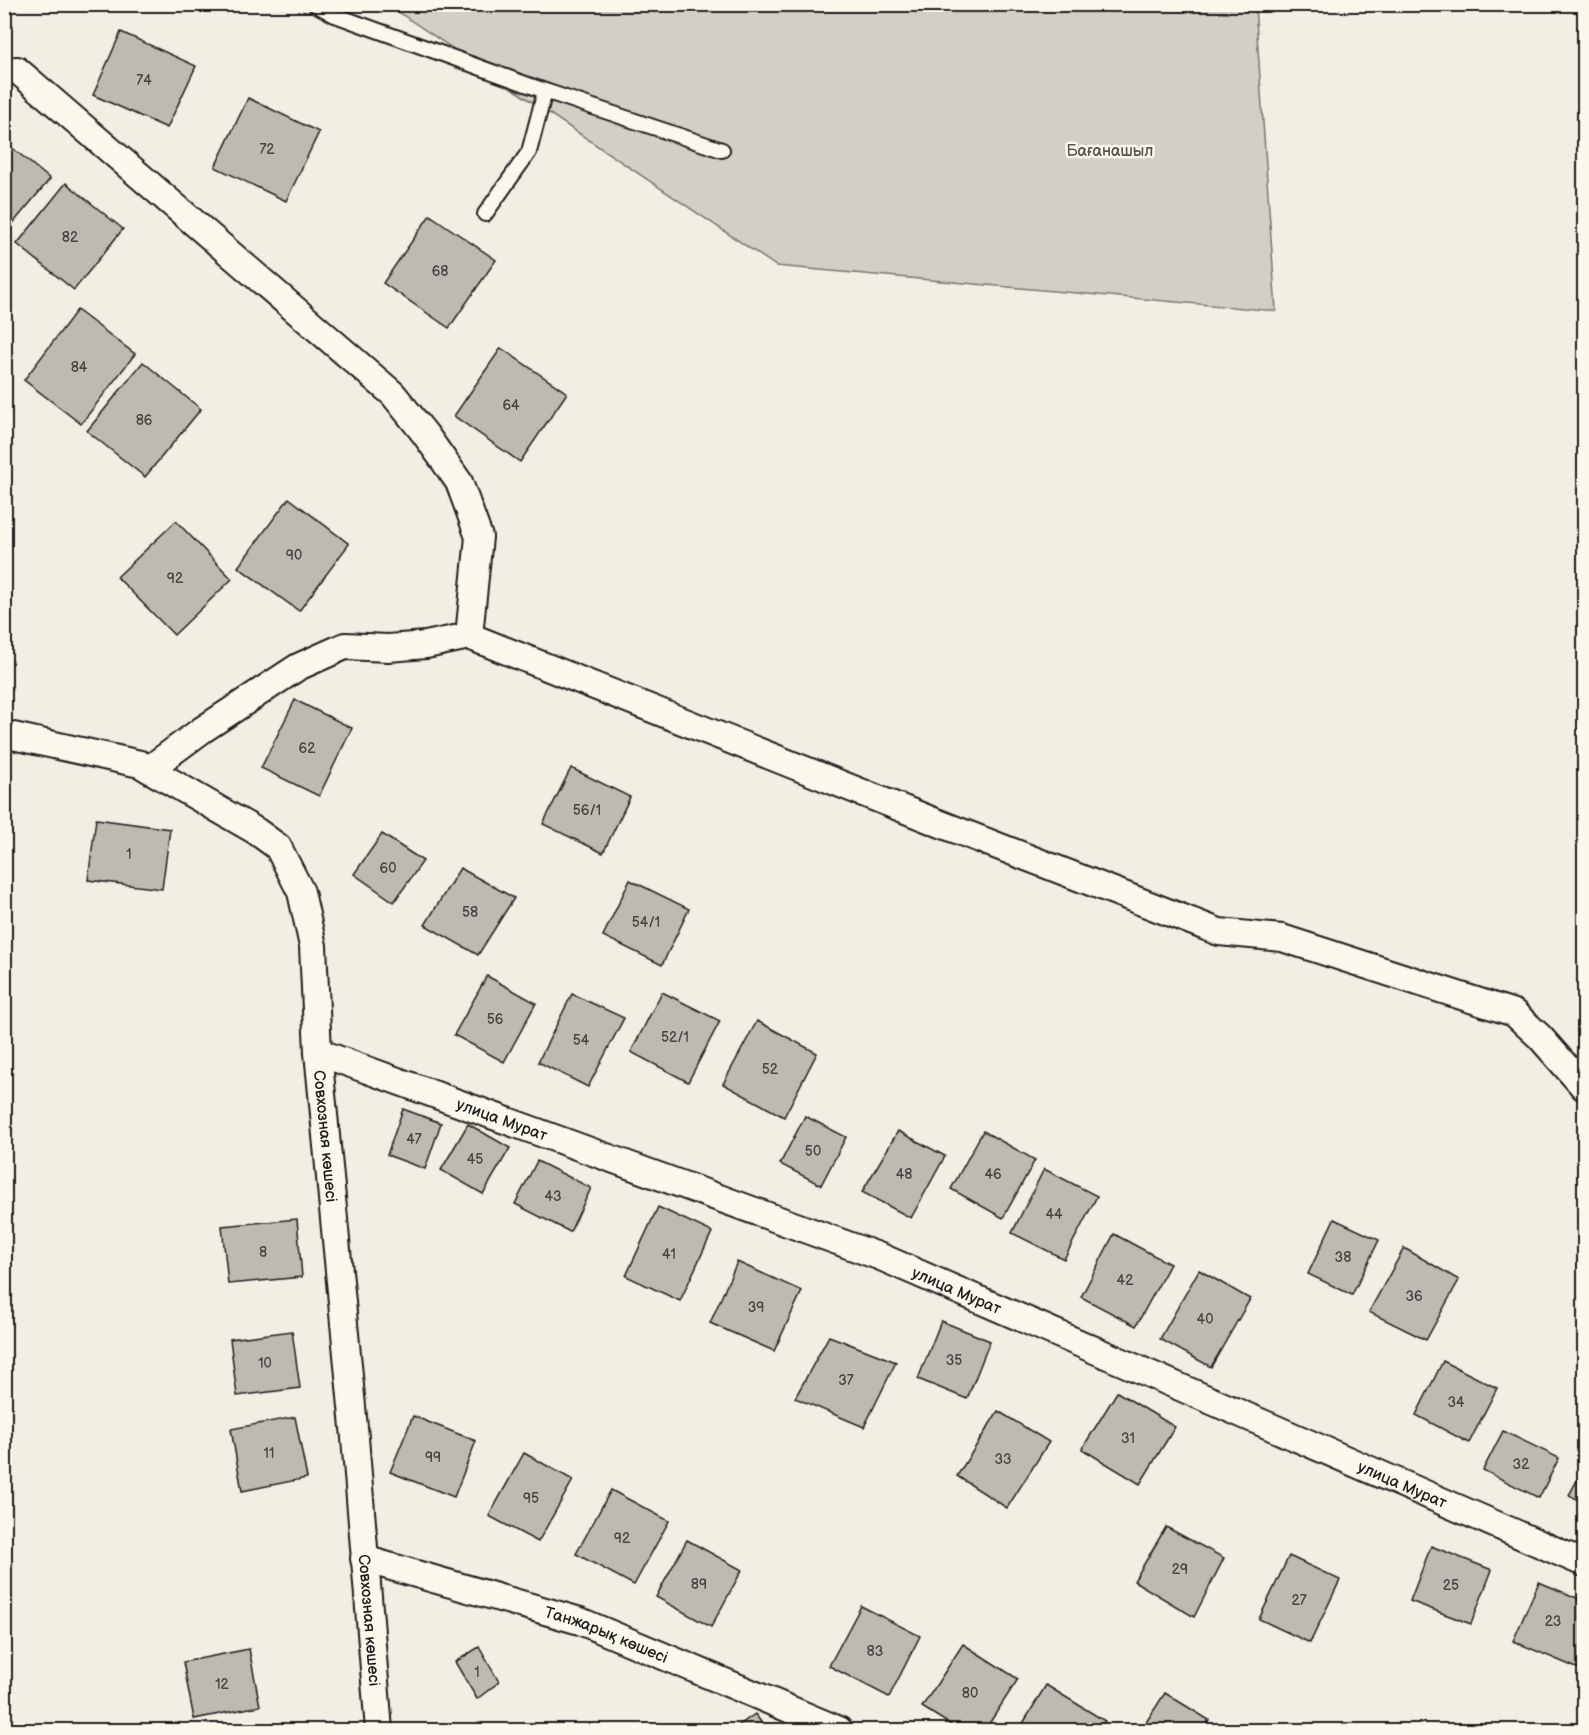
<svg xmlns="http://www.w3.org/2000/svg" width="1589" height="1735" font-family="'Balsamiq Sans',sans-serif">
	<style>
		.green { fill: #d2cfc6; stroke: #777671; stroke-width: 1.5 }
		.building { fill: #bdbab1; stroke: #1c1c1c; stroke-width: 1.5 }
		.lines { fill: none; stroke-linecap: round; stroke-linejoin: round }
		.lane-casing { stroke: #1c1c1c; stroke-width: 18 }
		.street-casing { stroke: #1c1c1c; stroke-width: 30 }
		.lane { stroke: #fbf7ec; stroke-width: 14 }
		.street { stroke: #fbf7ec; stroke-width: 26 }
		.labels { text-anchor: middle; stroke-width: 5; stroke-linejoin: round; paint-order: stroke }
		.number-label { font-size: 14px; fill: #444441 }
		.park-label { font-size: 16px; fill: #53524f; stroke: #fbf7ec }
		.street-label { font-size: 16px; fill: #1c1c1c; stroke: #fbf7ec }
	</style>
	<rect width="100%" height="100%" fill="#f2eee4"/>
	<filter id="ink" filterUnits="userSpaceOnUse"><feTurbulence type="fractalNoise" baseFrequency=".0167" numOctaves="2"/><feDisplacementMap in="SourceGraphic" scale="12" xChannelSelector="R" yChannelSelector="G"/><feConvolveMatrix kernelMatrix="1 2 1 2 8 2 1 2 1" color-interpolation-filters="sRGB"/></filter>
	<g filter="url(#ink)">
		<polygon class="green" points="388,5 1255,5 1276,311 776,266"/>
		<g class="building">
			<polygon points="121,32 196,66 167,128 93,95"/>
			<polygon points="248,98 319,132 286,201 215,167"/>
			<polygon points="4,141 50,179 4,234"/>
			<polygon points="66,183 123,229 74,290 17,244"/>
			<polygon points="430,215 496,260 449,328 383,283"/>
			<polygon points="77,310 135,354 81,424 24,380"/>
			<polygon points="501,348 567,393 520,462 454,416"/>
			<polygon points="143,362 201,409 145,477 87,431"/>
			<polygon points="289,498 349,544 299,611 238,567"/>
			<polygon points="176,521 232,579 174,635 117,577"/>
			<polygon points="295,700 352,728 319,796 261,768"/>
			<polygon points="571,768 630,797 603,853 543,824"/>
			<polygon points="96,819 170,829 162,889 88,880"/>
			<polygon points="382,834 423,861 394,902 354,874"/>
			<polygon points="460,868 514,898 478,955 425,925"/>
			<polygon points="630,880 689,909 662,965 603,936"/>
			<polygon points="487,976 536,1003 504,1062 454,1035"/>
			<polygon points="662,992 720,1021 688,1082 631,1052"/>
			<polygon points="572,994 624,1018 588,1087 538,1062"/>
			<polygon points="757,1021 817,1053 784,1117 723,1084"/>
			<polygon points="403,1109 441,1123 425,1169 387,1155"/>
			<polygon points="805,1116 846,1137 821,1185 780,1164"/>
			<polygon points="468,1124 510,1148 483,1194 441,1170"/>
			<polygon points="898,1131 945,1156 911,1218 862,1192"/>
			<polygon points="983,1131 1035,1160 1003,1218 951,1189"/>
			<polygon points="537,1161 591,1188 570,1232 515,1204"/>
			<polygon points="1044,1169 1097,1196 1064,1259 1012,1233"/>
			<polygon points="658,1207 712,1232 680,1301 626,1276"/>
			<polygon points="297,1219 302,1277 228,1284 222,1226"/>
			<polygon points="1334,1219 1379,1240 1352,1295 1308,1274"/>
			<polygon points="1114,1234 1170,1264 1136,1326 1081,1297"/>
			<polygon points="1404,1248 1459,1280 1426,1340 1369,1312"/>
			<polygon points="737,1262 802,1291 774,1351 710,1323"/>
			<polygon points="1199,1270 1250,1299 1211,1367 1160,1339"/>
			<polygon points="941,1321 990,1341 967,1399 918,1379"/>
			<polygon points="292,1331 300,1388 237,1396 230,1339"/>
			<polygon points="829,1336 896,1362 864,1427 795,1398"/>
			<polygon points="1443,1361 1497,1388 1469,1443 1416,1415"/>
			<polygon points="1117,1392 1175,1427 1140,1484 1082,1449"/>
			<polygon points="998,1411 1049,1442 1007,1508 957,1476"/>
			<polygon points="413,1416 476,1441 454,1497 390,1472"/>
			<polygon points="295,1417 307,1478 242,1491 231,1429"/>
			<polygon points="1503,1431 1559,1458 1539,1498 1483,1470"/>
			<polygon points="524,1453 573,1480 538,1542 489,1516"/>
			<polygon points="1584,1468 1584,1503 1569,1495"/>
			<polygon points="611,1490 669,1521 634,1585 576,1554"/>
			<polygon points="1166,1527 1224,1558 1194,1617 1134,1581"/>
			<polygon points="687,1540 742,1570 711,1627 656,1597"/>
			<polygon points="1431,1546 1492,1570 1471,1624 1410,1601"/>
			<polygon points="1289,1556 1340,1580 1310,1643 1259,1619"/>
			<polygon points="1539,1582 1584,1601 1584,1671 1513,1641"/>
			<polygon points="861,1606 920,1636 889,1697 829,1666"/>
			<polygon points="963,1644 1018,1679 985,1730 959,1730 922,1707"/>
			<polygon points="479,1647 499,1682 477,1699 455,1662"/>
			<polygon points="249,1649 260,1706 194,1719 183,1662"/>
			<polygon points="1046,1685 1105,1721 1099,1730 1019,1730"/>
			<polygon points="1165,1693 1209,1720 1203,1730 1141,1730"/>
			<polygon points="9,1703 12,1730 4,1730 4,1704"/>
			<polygon points="755,1714 767,1730 732,1730"/>
		</g>
		<g class="lines">
			<g class="lane-casing">
				<g id="lane">
					<polyline points="315,4 335,15 545,91 722,150"/>
					<polyline points="485,214 529,152 545,91"/>
				</g>
			</g>
			<g class="street-casing">
				<g id="street">
					<polyline points="17,70 393,394 425,434 459,482 479,537 469,636"/>
					<path id="s1" d="M4,734L140,764L256,831L278,847L301,892L313,946L318,1052L355,1438L379,1730"/>
					<polyline points="149,769 202,730 298,667 345,646 388,648 426,645 469,636 941,824 1219,932 1282,938 1514,1013 1540,1037 1584,1087"/>
					<path id="s2" d="M318,1052L881,1257L1584,1563"/>
					<path id="s3" d="M364,1559L580,1621L839,1730"/>
				</g>
			</g>
			<use href="#lane" class="lane"/>
			<use href="#street" class="street"/>
		</g>
	</g>
	<g class="labels">
		<g class="number-label">
			<text x="144" y="85">74</text>
			<text x="267" y="154">72</text>
			<text x="70" y="242">82</text>
			<text x="440" y="276">68</text>
			<text x="79" y="372">84</text>
			<text x="511" y="410">64</text>
			<text x="144" y="425">86</text>
			<text x="294" y="560">90</text>
			<text x="175" y="583">92</text>
			<text x="307" y="753">62</text>
			<text x="587" y="815">56/1</text>
			<text x="129" y="859">1</text>
			<text x="388" y="873">60</text>
			<text x="470" y="917">58</text>
			<text x="646" y="927">54/1</text>
			<text x="495" y="1024">56</text>
			<text x="675" y="1042">52/1</text>
			<text x="581" y="1045">54</text>
			<text x="770" y="1074">52</text>
			<text x="414" y="1144">47</text>
			<text x="813" y="1156">50</text>
			<text x="475" y="1164">45</text>
			<text x="904" y="1179">48</text>
			<text x="993" y="1179">46</text>
			<text x="553" y="1201">43</text>
			<text x="1054" y="1219">44</text>
			<text x="263" y="1257">8</text>
			<text x="669" y="1259">41</text>
			<text x="1343" y="1262">38</text>
			<text x="1125" y="1285">42</text>
			<text x="1414" y="1301">36</text>
			<text x="756" y="1312">39</text>
			<text x="1205" y="1324">40</text>
			<text x="954" y="1365">35</text>
			<text x="265" y="1368">10</text>
			<text x="846" y="1385">37</text>
			<text x="1456" y="1407">34</text>
			<text x="1128" y="1443">31</text>
			<text x="269" y="1458">11</text>
			<text x="433" y="1462">99</text>
			<text x="1003" y="1464">33</text>
			<text x="1521" y="1469">32</text>
			<text x="531" y="1503">95</text>
			<text x="622" y="1543">92</text>
			<text x="1180" y="1574">29</text>
			<text x="699" y="1589">89</text>
			<text x="1451" y="1590">25</text>
			<text x="1299" y="1605">27</text>
			<text x="1553" y="1626">23</text>
			<text x="875" y="1656">83</text>
			<text x="477" y="1677">1</text>
			<text x="222" y="1689">12</text>
			<text x="970" y="1698">80</text>
		</g>
		<g class="park-label">
			<text x="1110" y="156">Бағанашыл</text>
		</g>
		<g class="street-label">
			<text dy="6" stroke="none"><textPath href="#s2" startOffset="196">улица Мурат</textPath></text>
			<text dy="6" stroke="none"><textPath href="#s1" startOffset="597">Совхозная көшесі</textPath></text>
			<text dy="6" stroke="none"><textPath href="#s2" startOffset="682">улица Мурат</textPath></text>
			<text dy="6" stroke="none"><textPath href="#s2" startOffset="1168">улица Мурат</textPath></text>
			<text dy="6" stroke="none"><textPath href="#s1" startOffset="1083">Совхозная көшесі</textPath></text>
			<text dy="6" stroke="none"><textPath href="#s3" startOffset="254">Танжарық көшесі</textPath></text>
		</g>
	</g>
	<rect width="1589" height="1735" fill="none" stroke="#fbf7ec" stroke-width="24"/>
	<rect x="12" y="12" width="1565" height="1711" fill="none" stroke="#1c1c1c" stroke-width="2" filter="url(#ink)"/>
</svg>
